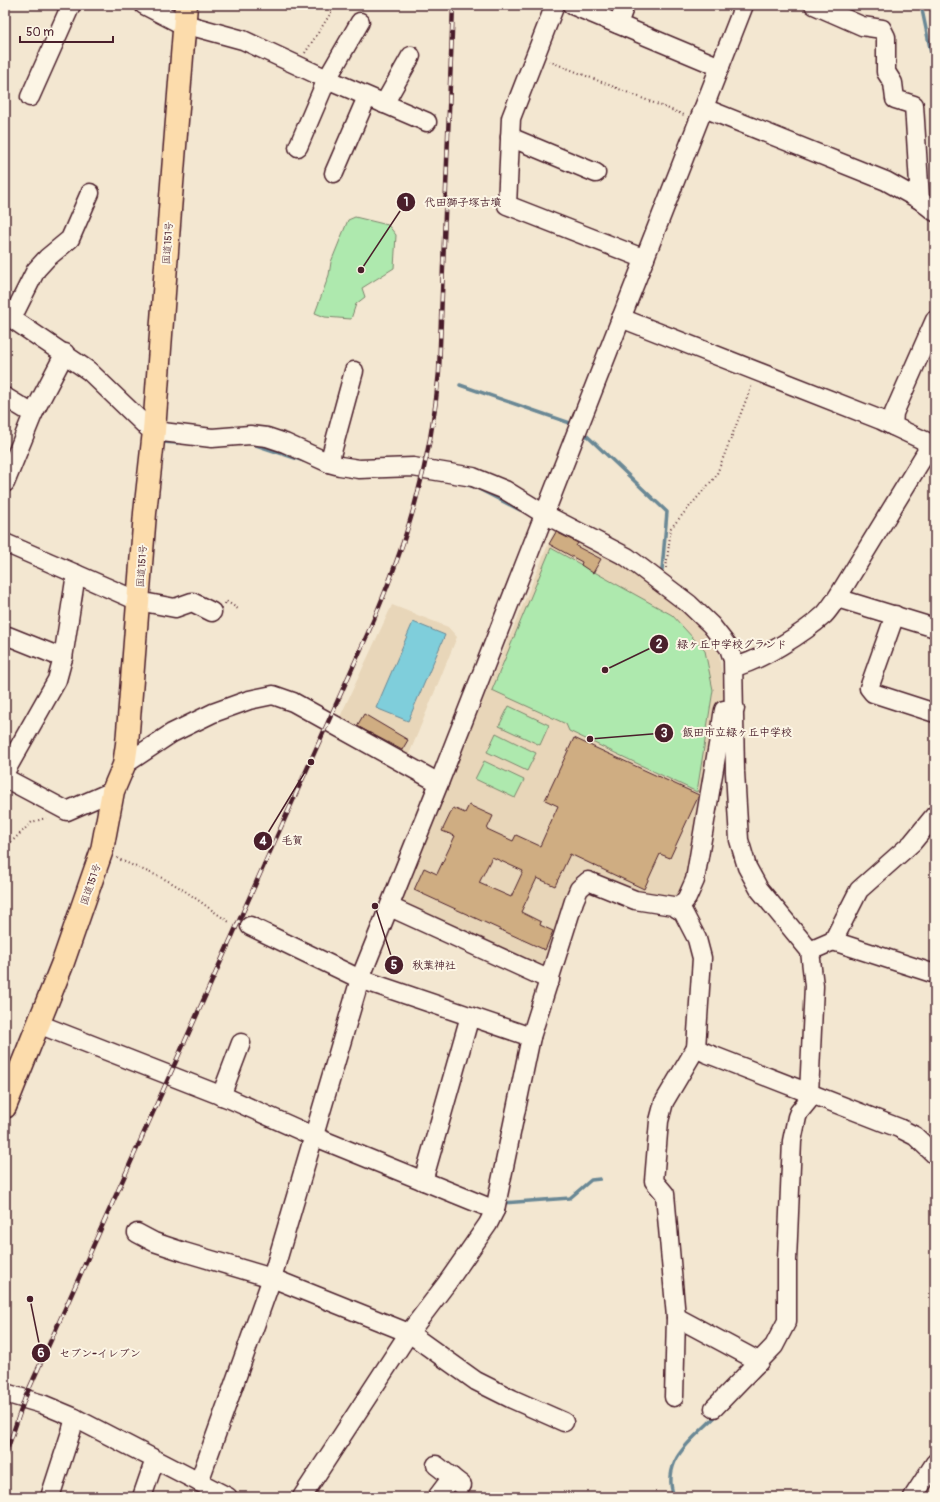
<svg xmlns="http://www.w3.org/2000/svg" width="940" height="1502" font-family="Pangolin,'Klee One',sans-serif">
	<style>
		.built { fill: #e8d6b9 }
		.green { fill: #aee9ae; stroke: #7c846c }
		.water { fill: #7fcedb; stroke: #6a8895 }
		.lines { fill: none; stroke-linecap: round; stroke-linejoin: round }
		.stream { stroke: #6a8895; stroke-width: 3.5 }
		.building { fill: #cfad82; stroke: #4a1f2b; fill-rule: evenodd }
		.minor-casing { stroke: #4a1f2b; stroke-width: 21 }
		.highway-casing { stroke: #4a1f2b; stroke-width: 25 }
		.path { stroke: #4a1f2b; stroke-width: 2; stroke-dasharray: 1 3; stroke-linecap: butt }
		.minor { stroke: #fcf5e5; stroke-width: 18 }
		.highway { stroke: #fcdcac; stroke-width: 22 }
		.rail-casing { stroke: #4a1f2b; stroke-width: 4.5 }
		.rail { stroke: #fcf5e5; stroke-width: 3; stroke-dasharray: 9; stroke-linecap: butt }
		.labels { text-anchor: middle; stroke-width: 4; stroke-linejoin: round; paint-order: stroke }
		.street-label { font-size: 10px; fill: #4a1f2b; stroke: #fcf5e5 }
		.leader { fill: none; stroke: #4a1f2b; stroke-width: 1.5 }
		.callout-dot { fill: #4a1f2b; stroke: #fcf5e5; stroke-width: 1.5 }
		.mark-label { font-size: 12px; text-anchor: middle; font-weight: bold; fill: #fff }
		.callout-label { font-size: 11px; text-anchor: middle; font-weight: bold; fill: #4a1f2b; stroke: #fcf5e5; stroke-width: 4; stroke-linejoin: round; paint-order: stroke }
	</style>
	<rect width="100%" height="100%" fill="#f3e7d1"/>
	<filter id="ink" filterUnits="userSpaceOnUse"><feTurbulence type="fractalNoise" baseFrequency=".025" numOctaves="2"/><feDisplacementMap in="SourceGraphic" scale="8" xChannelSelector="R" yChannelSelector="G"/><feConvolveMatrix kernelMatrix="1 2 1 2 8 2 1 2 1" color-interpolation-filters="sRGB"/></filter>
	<g filter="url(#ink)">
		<g class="built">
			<polygon points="556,526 634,571 690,616 719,653 724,692 698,842 679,899 635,893 601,879 585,871 578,874 550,960 536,967 406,907 400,898"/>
			<polygon points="392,605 448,627 457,637 408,757 339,719"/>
		</g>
		<g class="green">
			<polygon points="355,217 388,225 396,235 394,268 362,288 365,297 356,304 351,319 325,317 315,313 329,275 331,262 348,220"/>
			<polygon points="551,548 672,615 705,651 713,690 697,792 569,731 566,724 492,690"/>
			<polygon points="509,706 549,725 540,745 499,726"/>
			<polygon points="496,733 536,753 527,771 487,752"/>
			<polygon points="484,761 524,780 515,798 475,779"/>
		</g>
		<polygon class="water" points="413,622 445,635 408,721 376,708"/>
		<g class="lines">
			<g class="stream">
				<polyline points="921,5 935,72"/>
				<polyline points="460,385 570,423"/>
				<polyline points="585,434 667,512 662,570"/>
				<polyline points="162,442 177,443"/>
				<polyline points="253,444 304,461"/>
				<polyline points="464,484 475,487 520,510"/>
				<polyline points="503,1203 570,1198 591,1180 600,1179"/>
				<path d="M674,1497C660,1458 695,1438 719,1413"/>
			</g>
		</g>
		<g class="building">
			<polygon points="556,532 578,543 576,546 601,559 593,573 581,565 582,562 549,544"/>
			<polygon points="364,714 408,740 402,750 357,726"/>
			<path d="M574,738L699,795L670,858L660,854L644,889L570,854L555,886L537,878L521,912L541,922L540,925L553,931L545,950L414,890L424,868L437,874L455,836L442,831L453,808L465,813L469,805L493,816L487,829L513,841L516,835L540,846L558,806L545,800ZM492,857L523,871L511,897L479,883Z"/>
		</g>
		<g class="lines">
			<g class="minor-casing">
				<g id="minor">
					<polyline points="144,5 177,22 243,40 327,79 427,122"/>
					<polyline points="555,5 511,118 507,205 645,259"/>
					<polyline points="572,5 720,67"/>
					<polyline points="814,5 862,26 882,29 886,37 886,72 893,83 895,99 914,105 920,200"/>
					<polyline points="618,24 625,5"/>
					<polyline points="30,97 71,5"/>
					<polyline points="384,104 411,56"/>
					<polyline points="704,108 886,181 920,200 935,212"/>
					<polyline points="510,137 596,173"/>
					<polyline points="298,147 327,79 360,22"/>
					<polyline points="334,173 367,97"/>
					<polyline points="5,314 89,371 147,427 154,431 212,438 250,435 267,437 285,443 329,463 340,466 359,469 413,467 473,477 505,490 544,514 627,557 689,604 711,625 729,648 733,660 735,772 739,840 747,867 759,889 810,951 814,986 809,1094 808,1101 799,1112 797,1117 792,1141 787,1260 787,1321 774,1346 714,1408"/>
					<polyline points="12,318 36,270 47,258 70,239 90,193"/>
					<polyline points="621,318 881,420 893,426"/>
					<polyline points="5,397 33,414"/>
					<polyline points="329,463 354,371"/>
					<polyline points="5,483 33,414 65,353"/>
					<polyline points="5,543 138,601 175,608 192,602 212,612"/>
					<polyline points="837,598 935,628"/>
					<polyline points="895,615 869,688 873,693 935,713"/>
					<polyline points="8,636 63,658"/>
					<path d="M734,667C760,661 804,633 824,615C829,610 833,603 837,598L927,451L925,441L893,426L894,413L935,320"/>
					<polyline points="124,765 172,733 213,713 249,700 273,695 293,702 439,783"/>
					<polyline points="5,772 57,680 63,658 76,574"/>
					<polyline points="5,778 67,811 113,791"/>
					<polyline points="390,907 550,980"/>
					<path d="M678,909L687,898L695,880L718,745C722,734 721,722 724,710L735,709"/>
					<polyline points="250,926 360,979 531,1037"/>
					<polyline points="833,941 935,974"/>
					<polyline points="810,951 833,941 859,890 912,843 935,815"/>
					<polyline points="46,1027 230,1099 313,1136 495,1210"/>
					<polyline points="221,1096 241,1043"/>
					<polyline points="423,1181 470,1016"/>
					<polyline points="137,1233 154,1242 184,1252 272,1278 409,1333 476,1381 512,1399 564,1422"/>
					<polyline points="676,1317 760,1362"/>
					<polyline points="5,1393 42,1404 73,1417 228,1497"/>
					<polyline points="674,1397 676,1317 665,1194 654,1181 659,1121 664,1102 696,1048"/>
					<polyline points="436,1465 462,1485"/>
					<polyline points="199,1482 272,1278 360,979 439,783 744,5"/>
					<polyline points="50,1497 71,1432 75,1418"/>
					<polyline points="142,1497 152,1468 157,1461"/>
					<polyline points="302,1497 409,1333 447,1283 488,1224 495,1210 531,1037 574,901 579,889 588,881 635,900 673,906 683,912 697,939 702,958 696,1048 706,1053 899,1128 915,1136 935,1155"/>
					<polyline points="437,1497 452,1477"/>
					<polyline points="913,1497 935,1463"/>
				</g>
			</g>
			<g class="highway-casing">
				<polyline id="highway" points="5,1107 62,965 102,850 113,791 124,765 127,744 145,513 154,431 170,210 186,5"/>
			</g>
			<g class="path">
				<polyline points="305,53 336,5"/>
				<polyline points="549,61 684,115"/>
				<polyline points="666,568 671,528 716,476 752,385"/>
				<polyline points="225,604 226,601 238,609"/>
				<polyline points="5,848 32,822 46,818"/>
				<path d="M117,858C134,867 153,873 170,882C192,894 210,910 231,923"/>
			</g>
			<use href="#minor" class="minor"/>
			<use href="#highway" class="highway"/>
			<g class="rail-casing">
				<path id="rail" d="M5,1456L25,1398L368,633C405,548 431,466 439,372L453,5"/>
			</g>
			<use href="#rail" class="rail"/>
		</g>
	</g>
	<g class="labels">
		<g class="street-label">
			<text transform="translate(167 243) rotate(-86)" y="4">国道151号</text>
			<text transform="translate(141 566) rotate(-86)" y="4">国道151号</text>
			<text transform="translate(90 884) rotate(-71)" y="4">国道151号</text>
		</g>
	</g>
	<path class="leader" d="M361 270L406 202M605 670L659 644M590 739L664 733M311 762L263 841M375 906L394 965M30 1299L41 1353"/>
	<g class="callout-dot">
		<circle cx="361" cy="270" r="4"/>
		<circle cx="605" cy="670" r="4"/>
		<circle cx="590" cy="739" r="4"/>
		<circle cx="311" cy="762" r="4"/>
		<circle cx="375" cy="906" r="4"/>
		<circle cx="30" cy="1299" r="4"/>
		<circle cx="406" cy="202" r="10"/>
		<circle cx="659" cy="644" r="10"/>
		<circle cx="664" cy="733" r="10"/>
		<circle cx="263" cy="841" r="10"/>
		<circle cx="394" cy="965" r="10"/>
		<circle cx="41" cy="1353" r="10"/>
	</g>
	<g class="mark-label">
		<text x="406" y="206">1</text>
		<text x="659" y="648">2</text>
		<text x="664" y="737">3</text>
		<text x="263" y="845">4</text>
		<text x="394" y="969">5</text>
		<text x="41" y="1357">6</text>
	</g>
	<g class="callout-label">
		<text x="463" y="206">代田獅子塚古墳</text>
		<text x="732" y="648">緑ヶ丘中学校グランド</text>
		<text x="737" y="736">飯田市立緑ヶ丘中学校</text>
		<text x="292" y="844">毛賀</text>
		<text x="434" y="969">秋葉神社</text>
		<text x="100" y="1357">セブン-イレブン</text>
	</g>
	<rect width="940" height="1502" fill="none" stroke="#fcf5e5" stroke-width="20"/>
	<rect x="10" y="10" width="920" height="1482" fill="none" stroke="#4a1f2b" stroke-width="1.5" filter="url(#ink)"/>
	<path d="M20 36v6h93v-6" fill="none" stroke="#4a1f2b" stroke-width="2"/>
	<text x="26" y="36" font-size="12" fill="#4a1f2b" stroke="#fcf5e5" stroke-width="3" paint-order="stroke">50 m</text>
</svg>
